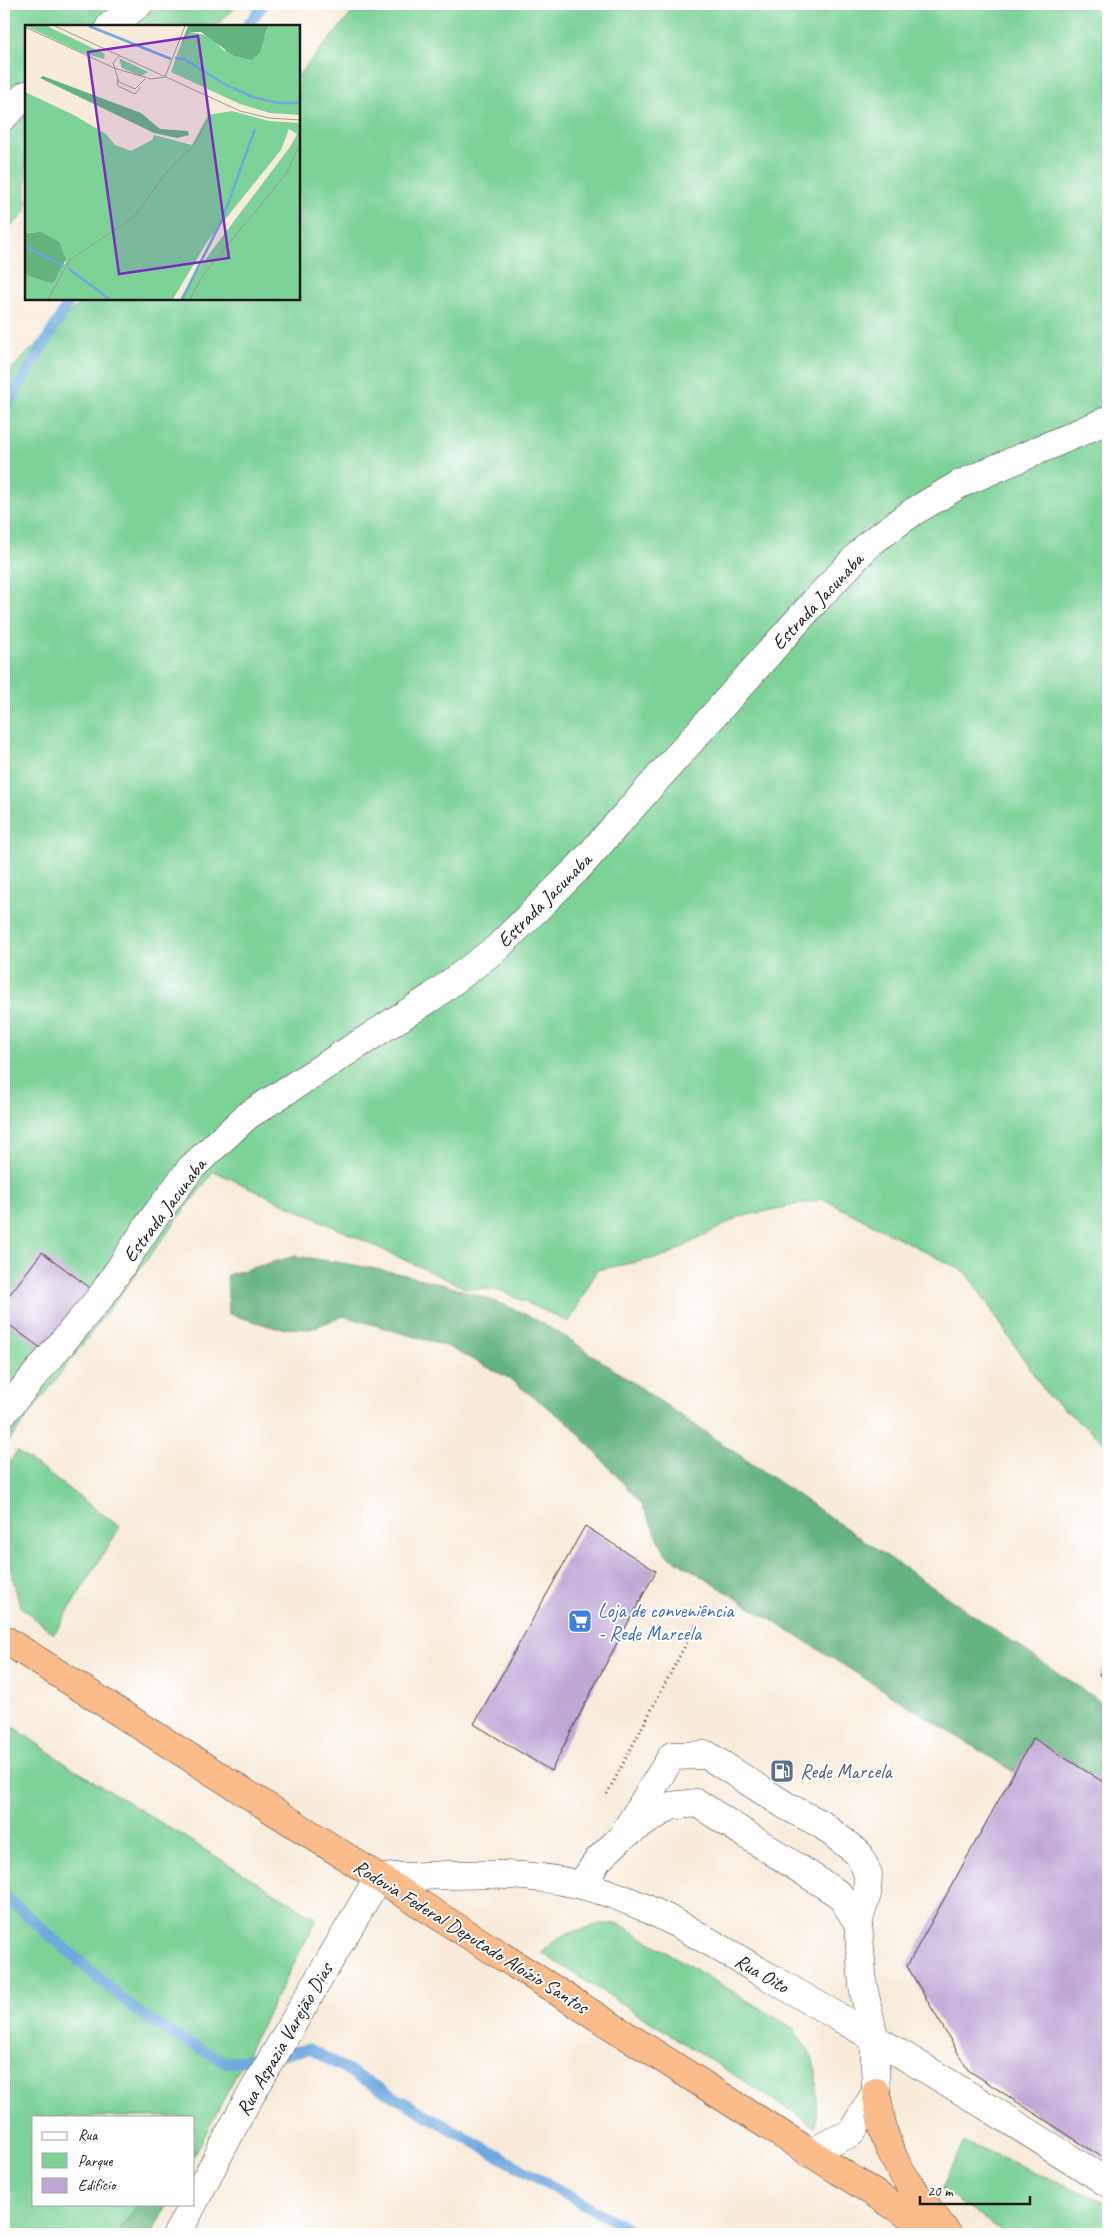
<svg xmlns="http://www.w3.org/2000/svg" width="1112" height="2238" font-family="Caveat,sans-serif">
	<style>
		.green { fill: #7cd297; stroke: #4c775a }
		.forest { fill: #65b480; stroke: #40684e }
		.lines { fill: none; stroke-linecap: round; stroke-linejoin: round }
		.stream { stroke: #6ea8de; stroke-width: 11 }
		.building { fill: #bfa7d6 }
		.minor-casing { stroke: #3d3b38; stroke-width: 29 }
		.highway-casing { stroke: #3d3b38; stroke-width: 29 }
		.path { stroke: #3d3b38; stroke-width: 3; stroke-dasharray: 1 4; stroke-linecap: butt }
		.minor { stroke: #fff; stroke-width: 28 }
		.highway { stroke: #f9bc8a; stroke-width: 28 }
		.labels { text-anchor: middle; stroke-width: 4; stroke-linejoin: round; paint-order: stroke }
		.street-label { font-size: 20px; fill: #1c1c1c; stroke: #fff }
		.shop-label { font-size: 20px; fill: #366cbe; stroke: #fff; text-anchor: start }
		.service-label { font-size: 20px; fill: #4e5e75; stroke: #fff; text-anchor: start }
		.inset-river { fill: none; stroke: #6ea8de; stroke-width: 2.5 }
		.inset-road { fill: none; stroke: #a0988e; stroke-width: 1 }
		.view { fill: #7b2cbf; fill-opacity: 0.15; stroke: #7b2cbf; stroke-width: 2.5 }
		.inset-edge { fill: none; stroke: #1c1c1c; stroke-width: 2.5 }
	</style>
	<rect width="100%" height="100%" fill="#fff"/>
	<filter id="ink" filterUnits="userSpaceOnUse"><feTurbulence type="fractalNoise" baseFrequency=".02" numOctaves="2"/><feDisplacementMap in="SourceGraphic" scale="10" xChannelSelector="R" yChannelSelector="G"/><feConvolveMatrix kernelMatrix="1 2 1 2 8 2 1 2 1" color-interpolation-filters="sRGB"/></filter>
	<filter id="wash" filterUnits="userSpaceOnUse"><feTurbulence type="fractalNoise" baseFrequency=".0096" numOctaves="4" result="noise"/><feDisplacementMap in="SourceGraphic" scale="20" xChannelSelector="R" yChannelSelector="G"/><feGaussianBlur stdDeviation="1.12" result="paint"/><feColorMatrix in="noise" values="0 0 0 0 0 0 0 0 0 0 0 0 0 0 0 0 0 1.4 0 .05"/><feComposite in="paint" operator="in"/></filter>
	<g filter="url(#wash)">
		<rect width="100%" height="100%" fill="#f8ebda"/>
		<g class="green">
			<polygon points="4,4 239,4 216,26 26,26 26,212 4,234"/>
			<polygon points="360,4 1108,4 1108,1445 1048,1396 967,1273 823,1199 739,1217 666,1256 597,1270 569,1322 499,1290 465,1288 214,1171 10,1440 4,1441 4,376 84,299 299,299 299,74"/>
			<polygon points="17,1451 120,1527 54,1634 20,1606 10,1567 4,1496 9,1464"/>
			<polygon points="4,1720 66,1764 317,1919 194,2156 194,2117 34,2117 34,2204 138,2204 117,2234 4,2234"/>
			<path d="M600,1924H620L793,2028L812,2057L816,2071V2127L542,1953C558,1934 576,1931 600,1924Z"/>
			<polygon points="964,2142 1108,2203 1108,2234 1007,2234 941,2190"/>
		</g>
		<g class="forest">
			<path d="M295,1256C369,1266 446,1280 516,1310C533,1317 549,1328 566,1337L1108,1707V1785L1033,1738L1014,1772L666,1554L641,1503L570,1424L507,1377L446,1346L344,1316L310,1329L276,1328L229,1314L227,1275Z"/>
			<polygon points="138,2204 168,2204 152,2234 117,2234"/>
		</g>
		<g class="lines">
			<g class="stream">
				<polyline points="247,26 264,4"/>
				<polyline points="4,411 71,299"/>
				<polyline points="4,1895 133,2008 165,2030 227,2063 310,2049 636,2234"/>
			</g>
		</g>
		<g id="blocks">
			<g class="building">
				<polygon points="42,1252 93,1290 46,1352 4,1321 4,1302"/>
				<polygon points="585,1526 656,1571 602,1671 551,1771 474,1724"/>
				<polygon points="1108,1658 1108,1681 1099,1675"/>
				<polygon points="1033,1738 1108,1785 1108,2161 968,2070 907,1966"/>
			</g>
		</g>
	</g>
	<g filter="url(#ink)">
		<use href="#blocks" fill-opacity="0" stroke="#3d3b38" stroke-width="1"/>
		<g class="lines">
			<g class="minor-casing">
				<g id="minor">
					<polyline points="110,26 139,4"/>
					<polyline points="4,116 26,95"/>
					<polyline points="4,1412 102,1295 152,1220 191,1168 247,1116 432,997 497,948 579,867 816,600 870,543 913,512 960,484 1108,420"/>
					<polyline points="626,1830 672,1756 707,1755 788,1807 821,1824 859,1854 868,1874 867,1894 858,1923"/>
					<polyline points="581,1885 598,1860 622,1837 670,1806 697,1803 840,1895 858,1923 863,1986 874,2037 876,2092 851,2133 809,2153"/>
					<path d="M194,2202L242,2110L378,1878C446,1875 515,1869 581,1885C650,1902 710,1943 771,1978C885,2043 998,2112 1108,2183"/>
					<polyline points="177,2234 193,2204"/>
				</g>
			</g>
			<g class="highway-casing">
				<g id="highway">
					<polyline points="4,1639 938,2234"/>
					<path d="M876,2092C880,2113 883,2137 893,2156C906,2184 929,2209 947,2233"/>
				</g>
			</g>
			<polyline class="path" points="607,1794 697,1623"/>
			<use href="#minor" class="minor"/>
			<use href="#highway" class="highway"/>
		</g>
	</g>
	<defs>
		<g id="supermarket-square" transform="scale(1.25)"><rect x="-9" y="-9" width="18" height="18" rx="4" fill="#3f7fe0" stroke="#fff"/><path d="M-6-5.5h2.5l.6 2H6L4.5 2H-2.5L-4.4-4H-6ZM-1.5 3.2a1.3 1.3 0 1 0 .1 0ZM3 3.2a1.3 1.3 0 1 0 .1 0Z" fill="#fff"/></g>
		<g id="fuel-square" transform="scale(1.25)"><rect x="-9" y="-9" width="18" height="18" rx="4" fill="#5c6f8a" stroke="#fff"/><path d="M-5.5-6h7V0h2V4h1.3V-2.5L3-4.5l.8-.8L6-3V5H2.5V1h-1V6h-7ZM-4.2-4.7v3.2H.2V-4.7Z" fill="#fff"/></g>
	</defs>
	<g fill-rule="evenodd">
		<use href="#supermarket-square" x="580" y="1621"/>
		<use href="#fuel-square" x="782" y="1771"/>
	</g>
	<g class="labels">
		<g class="street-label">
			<text transform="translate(817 601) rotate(-47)" y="7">Estrada Jacunaba</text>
			<text transform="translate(544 900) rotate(-45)" y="7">Estrada Jacunaba</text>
			<text transform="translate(164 1210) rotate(-53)" y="7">Estrada Jacunaba</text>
			<text transform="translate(471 1936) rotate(32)" y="7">Rodovia Federal Deputado Aloízio Santos</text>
			<text transform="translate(762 1973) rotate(30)" y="7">Rua Oito</text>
			<text transform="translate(284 2039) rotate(-60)" y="7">Rua Aspazia Varejão Dias</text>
		</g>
		<g class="shop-label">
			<text x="598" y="1617">Loja de conveniência<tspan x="598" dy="23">- Rede Marcela</tspan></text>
		</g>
		<g class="service-label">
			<text x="800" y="1778">Rede Marcela</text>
		</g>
	</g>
	<g transform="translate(25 25)">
		<rect width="275" height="275" fill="#f8ebda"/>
		<path d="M1,1H22L80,29L79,34L58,28ZM243,1H275V90L245,88L215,79L146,47L156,19L166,7L184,11L199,26L240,12ZM94,33L123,47L116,51L97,43ZM0,67L49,90L81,109L90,120L106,126L127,115L129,110L167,120L183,90L207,86L244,96L275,98V274H155L176,240L265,122L272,109L264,104L256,125L182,217L148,274H0V250L25,258L41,237L10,207L0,208Z" fill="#7cd297"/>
		<path d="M163,1H243L235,27L227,35L209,31L176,7H166L156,19ZM18,51L116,88L135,104L163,106L164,110L152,113L129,108L15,53ZM16,207L34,217L41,234L29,257L25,258L0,250V208Z" fill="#65b480"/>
		<path class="inset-river" d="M64,1L146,34M150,33L159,34L201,60L228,72L253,78H275M0,221L39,241M43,243L84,274M157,274L197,195L230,104"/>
		<path class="inset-road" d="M30,1L215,86L244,93L275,95M0,2L89,43L126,54L140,52L160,1M94,31L88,38L94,57L110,64L120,54M92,54L93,61L110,69L116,62M23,274L45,235L110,191L142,146L169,120L185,91M165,274L178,250L261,149L275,119"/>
		<path class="view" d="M173,11L204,233L94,249L63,27Z"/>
		<rect width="275" height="275" class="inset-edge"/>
	</g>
	<rect width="1112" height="2238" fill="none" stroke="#fff" stroke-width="20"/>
	<rect x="32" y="2116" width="162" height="90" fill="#ffffff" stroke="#a4a4a4"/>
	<rect x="42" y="2132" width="25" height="8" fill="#ffffff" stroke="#a4a4a4"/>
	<text x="78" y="2140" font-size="15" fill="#1c1c1c">Rua</text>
	<rect x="42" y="2153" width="25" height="15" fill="#7cd297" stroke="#a4a4a4"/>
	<text x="78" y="2166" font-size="15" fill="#1c1c1c">Parque</text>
	<rect x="42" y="2178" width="25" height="15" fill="#bfa7d6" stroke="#a4a4a4"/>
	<text x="78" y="2190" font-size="15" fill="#1c1c1c">Edifício</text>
	<path d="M920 2196v8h110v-8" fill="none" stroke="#1c1c1c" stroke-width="2.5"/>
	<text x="927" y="2196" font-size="15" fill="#1c1c1c" stroke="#ffffff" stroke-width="4" paint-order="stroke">20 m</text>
</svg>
